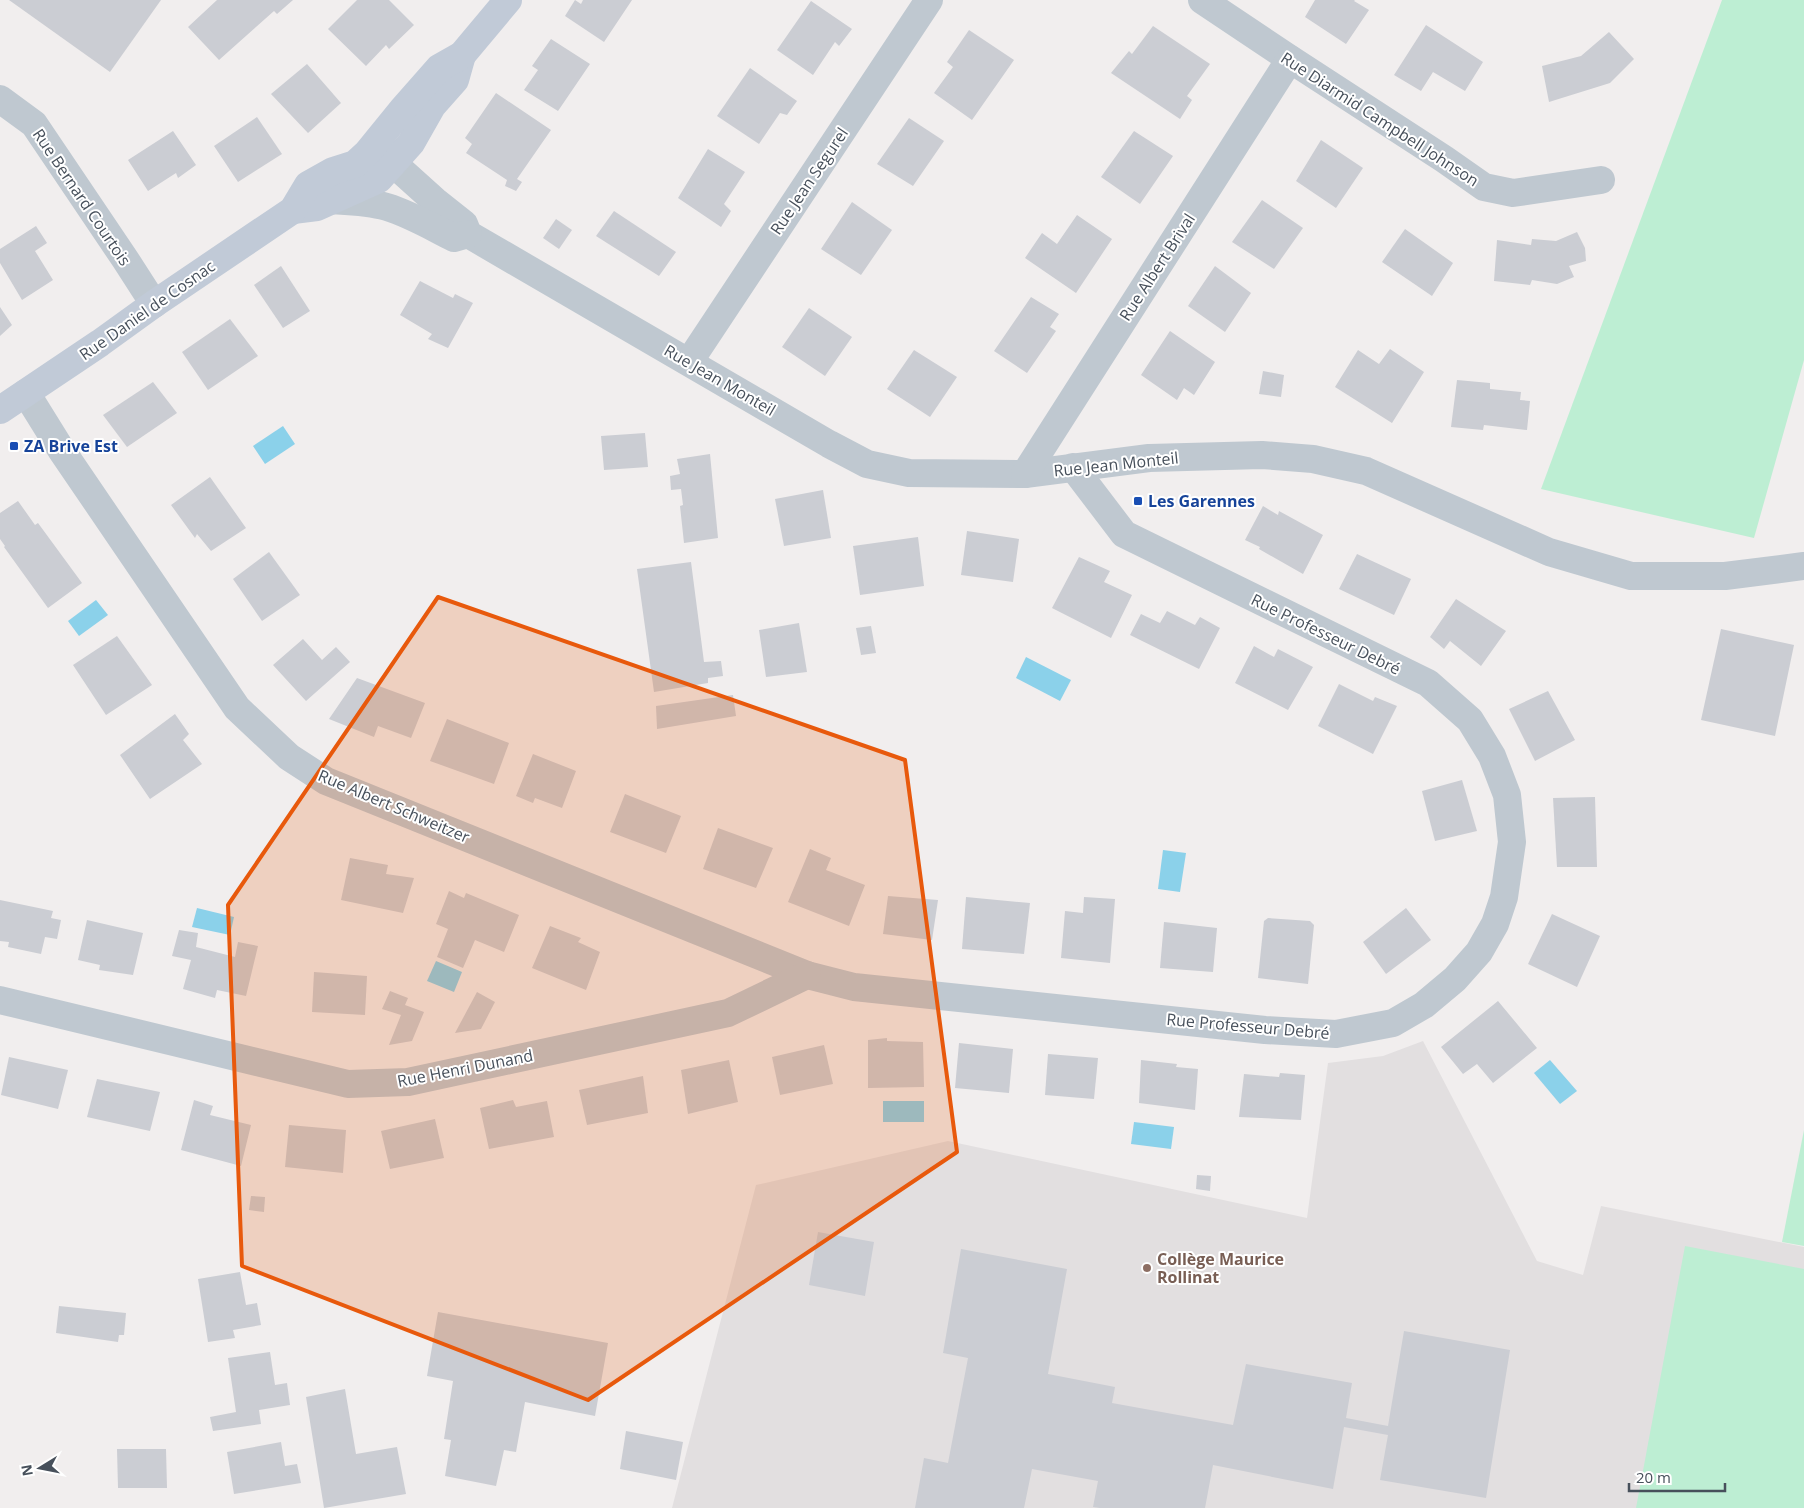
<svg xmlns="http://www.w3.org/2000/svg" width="1804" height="1508" font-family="'Open Sans',sans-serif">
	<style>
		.education { fill: #e2dfe0 }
		.green { fill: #bdeed3 }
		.water { fill: #8bd1ea }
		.building { fill: #cbcdd3 }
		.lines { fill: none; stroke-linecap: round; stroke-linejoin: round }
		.street { stroke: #bfc8d0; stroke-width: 28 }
		.secondary { stroke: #c1cad7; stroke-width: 28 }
		.marked { fill: #e8590c; fill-opacity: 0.2; stroke: #e8590c; stroke-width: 4; stroke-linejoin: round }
		.transit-dot { fill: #1a4fb4; stroke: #fff; stroke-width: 2 }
		.education-dot { fill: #8d6e63; stroke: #fff; stroke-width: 2 }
		.labels { text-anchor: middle; stroke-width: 4; stroke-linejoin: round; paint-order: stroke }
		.street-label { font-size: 16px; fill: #47505b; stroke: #fff }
		.transit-label { font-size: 16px; font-weight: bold; fill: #164399; stroke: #fff; text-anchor: start }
		.education-label { font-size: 16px; font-weight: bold; fill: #785e54; stroke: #fff; text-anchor: start }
	</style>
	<rect width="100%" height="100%" fill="#f1eeee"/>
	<polygon class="education" points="1423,1041 1537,1261 1583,1275 1601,1206 1804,1247 1804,1508 672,1508 756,1185 948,1141 1307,1218 1328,1063 1383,1056"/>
	<g class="green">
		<polygon points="1722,0 1804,0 1804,360 1754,538 1541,489"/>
		<polygon points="1804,1130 1804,1246 1782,1242"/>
		<polygon points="1685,1246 1804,1269 1804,1508 1636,1508"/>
	</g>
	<g class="water">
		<polygon points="283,426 295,444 265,464 253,446"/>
		<polygon points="96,600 108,615 79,636 68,621"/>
		<polygon points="1026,657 1071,680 1060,701 1016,678"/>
		<polygon points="1163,850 1186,853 1180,892 1158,889"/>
		<polygon points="197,908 234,917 230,935 192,927"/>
		<polygon points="436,961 462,972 454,992 427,981"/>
		<polygon points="1550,1060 1577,1091 1560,1104 1534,1073"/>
		<rect x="883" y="1101" width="41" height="21"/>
		<polygon points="1134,1122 1174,1127 1171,1149 1131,1144"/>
	</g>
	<g class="building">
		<polygon points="9,0 161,0 110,72"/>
		<polygon points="217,0 293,0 277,14 274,11 219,60 188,27"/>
		<polygon points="357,0 389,0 414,25 389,49 386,45 366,66 328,29"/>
		<polygon points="575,0 581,4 583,0 632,0 604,42 565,16"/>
		<polygon points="1315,0 1355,0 1354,1 1369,10 1346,44 1305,17"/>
		<polygon points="811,1 852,29 839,46 835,42 813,75 777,50"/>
		<polygon points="1426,25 1483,62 1465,91 1433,72 1421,91 1394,75"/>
		<polygon points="1153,26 1210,64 1187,96 1192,100 1180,119 1111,73 1129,51 1132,54"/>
		<polygon points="969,30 1014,60 972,120 934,93 953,67 947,62"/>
		<polygon points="1609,32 1634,59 1610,83 1549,102 1542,66 1581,56"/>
		<polygon points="551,39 590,64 558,111 524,90 538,70 532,66"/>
		<polygon points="307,64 341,103 308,133 271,94"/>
		<polygon points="750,68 797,101 787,115 780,113 759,144 717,116"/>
		<polygon points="496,93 551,130 517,179 522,182 516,191 505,186 507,180 466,153 472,144 465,138"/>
		<polygon points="257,117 282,154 238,182 214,146"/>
		<polygon points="909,118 944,141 913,186 877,164"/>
		<polygon points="173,131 196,165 178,178 176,173 148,191 128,160"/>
		<polygon points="1134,131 1173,156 1140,204 1101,177"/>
		<polygon points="1321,140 1363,168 1336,208 1296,181"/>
		<polygon points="708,149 745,172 724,204 731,211 721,227 678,198"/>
		<polygon points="1262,200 1303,228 1274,269 1232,242"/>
		<polygon points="852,202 892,230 861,275 821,249"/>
		<polygon points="614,211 676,252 659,276 596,236"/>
		<polygon points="1077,215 1112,239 1076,293 1025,258 1042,233 1057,244"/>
		<polygon points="556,219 572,230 559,249 543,238"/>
		<polygon points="36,226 47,243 35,251 53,280 22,300 0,263 0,249"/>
		<polygon points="1405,229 1453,263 1432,296 1382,262"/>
		<polygon points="1577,232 1585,248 1586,261 1569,266 1574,277 1557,284 1532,280 1530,285 1494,281 1497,240 1531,245 1532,239 1556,241"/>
		<polygon points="281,266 310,311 283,328 254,285"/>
		<polygon points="1215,266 1251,293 1225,332 1188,306"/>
		<polygon points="420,281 453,298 455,294 473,303 448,348 428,339 432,334 400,315"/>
		<polygon points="1031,297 1059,314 1050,327 1056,331 1027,373 994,351"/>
		<polygon points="0,307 12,325 0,336"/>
		<polygon points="809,308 852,337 825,376 782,347"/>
		<polygon points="230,319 258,356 208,390 182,352"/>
		<polygon points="1170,331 1215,362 1194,395 1184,388 1177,400 1141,375"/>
		<polygon points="1390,349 1424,372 1392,423 1335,387 1358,350 1379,364"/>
		<polygon points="914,350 957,377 930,417 887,389"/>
		<polygon points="1263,371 1284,375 1281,397 1259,394"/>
		<polygon points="1457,380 1490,383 1490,389 1521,392 1520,400 1530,401 1527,430 1484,425 1483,430 1451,427"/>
		<polygon points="153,382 177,413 127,447 103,415"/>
		<polygon points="645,433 648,467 604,470 601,436"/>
		<polygon points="710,454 718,538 684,543 680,506 683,505 681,489 671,490 670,476 680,474 677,459"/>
		<polygon points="210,477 246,528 211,551 197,534 195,538 171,505"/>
		<polygon points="823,490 831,538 784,546 775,499"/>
		<polygon points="18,501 35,525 38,523 82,583 48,608 4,547 5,546 0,539 0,513"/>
		<polygon points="1263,506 1278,515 1279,511 1323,535 1303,574 1259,549 1260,547 1245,540"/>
		<polygon points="967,531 1019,539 1013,582 961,575"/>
		<polygon points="918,537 924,586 860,595 853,546"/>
		<polygon points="269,552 300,595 262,621 233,579"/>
		<polygon points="1357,554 1411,579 1394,615 1339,589"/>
		<polygon points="1079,557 1110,571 1104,582 1132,595 1111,638 1052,608"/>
		<polygon points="691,562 704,662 721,661 723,676 708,678 708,683 654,692 637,569"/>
		<polygon points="1456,599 1506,631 1481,666 1450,641 1444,649 1430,637"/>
		<polygon points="1167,611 1195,625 1200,617 1220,628 1199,669 1130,635 1141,614 1160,623"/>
		<polygon points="799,623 807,672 766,677 759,630"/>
		<polygon points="871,626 876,653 861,655 856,628"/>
		<polygon points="1721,629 1794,645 1775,736 1701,720"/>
		<polygon points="117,636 152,685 106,715 73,665"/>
		<polygon points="303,639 322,660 336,647 350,662 306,701 273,665"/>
		<polygon points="1254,646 1274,657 1278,649 1313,667 1288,710 1235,683"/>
		<polygon points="357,678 425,703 411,738 378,726 374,737 329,719"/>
		<polygon points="1339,684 1373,701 1375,697 1397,706 1373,754 1318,726"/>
		<polygon points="1548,691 1575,740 1535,761 1509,709"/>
		<polygon points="733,695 736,716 657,729 656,706"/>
		<polygon points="175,714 189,734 183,740 202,764 150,799 120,755"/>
		<polygon points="447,719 509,743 494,784 430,761"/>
		<polygon points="533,754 576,771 562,808 535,798 533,803 516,796"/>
		<polygon points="1462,780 1477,831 1435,841 1422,791"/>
		<polygon points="625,794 681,816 666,853 610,832"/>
		<polygon points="1595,797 1597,867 1557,867 1553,798"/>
		<polygon points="718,828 773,848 756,888 703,869"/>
		<polygon points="810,849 831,858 826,870 865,885 849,926 788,902"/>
		<polygon points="350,858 388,865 386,874 414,878 403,913 341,900"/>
		<polygon points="449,891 464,898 466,893 519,915 504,952 475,940 463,968 437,957 448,929 436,924"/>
		<polygon points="888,896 938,900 932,940 883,934"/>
		<polygon points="966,897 1030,903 1024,954 962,949"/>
		<polygon points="1084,897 1115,899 1110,963 1061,958 1065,911 1083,913"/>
		<polygon points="0,900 53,911 51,918 61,920 57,939 45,937 41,954 8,947 9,942 0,941"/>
		<polygon points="1406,908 1431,940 1386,974 1363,942"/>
		<polygon points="1552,914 1600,936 1577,987 1528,964"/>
		<polygon points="1268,918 1310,921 1314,925 1308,984 1258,978 1264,921"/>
		<polygon points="87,920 143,933 133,975 99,970 100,965 78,960"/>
		<polygon points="1164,922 1217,928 1213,972 1160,968"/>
		<polygon points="550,926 581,938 578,942 600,952 586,990 532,968"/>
		<polygon points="179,930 198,933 196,947 235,957 238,942 258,946 246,996 217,990 215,998 183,989 191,960 172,956"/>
		<polygon points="314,972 367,976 365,1015 312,1012"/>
		<polygon points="390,991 408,998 405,1005 424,1012 412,1041 389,1045 401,1015 382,1009"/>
		<polygon points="477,992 495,1002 481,1029 455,1033"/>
		<polygon points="1498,1001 1537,1048 1493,1083 1477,1064 1463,1074 1441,1047"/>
		<polygon points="887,1038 887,1041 923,1042 924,1087 868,1088 868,1040"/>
		<polygon points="959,1043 1013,1049 1009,1093 955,1088"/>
		<polygon points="824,1045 833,1084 780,1095 772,1057"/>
		<polygon points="1048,1054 1098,1058 1094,1099 1045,1095"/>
		<polygon points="9,1057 68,1070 58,1109 1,1095"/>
		<polygon points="729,1060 738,1102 688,1114 681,1070"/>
		<polygon points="1141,1060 1177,1064 1176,1067 1198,1069 1195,1110 1139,1103"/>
		<polygon points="1280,1073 1305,1075 1301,1120 1239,1117 1244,1074 1279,1077"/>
		<polygon points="643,1076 648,1113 587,1125 579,1090"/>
		<polygon points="97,1079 160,1092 150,1131 87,1117"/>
		<polygon points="194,1100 213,1106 210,1115 251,1125 241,1166 181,1150"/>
		<polygon points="513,1100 516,1107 547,1101 554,1137 489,1149 480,1108"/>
		<polygon points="435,1119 444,1158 390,1169 381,1131"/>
		<polygon points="289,1125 346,1130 343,1173 285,1167"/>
		<polygon points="1197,1175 1211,1176 1210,1191 1196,1189"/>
		<polygon points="251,1196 265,1197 264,1212 249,1210"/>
		<polygon points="818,1232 874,1242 865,1296 809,1285"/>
		<polygon points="961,1249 1067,1269 1048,1374 1115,1387 1112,1403 1233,1425 1246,1364 1352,1383 1346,1418 1388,1426 1404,1331 1510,1350 1486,1498 1380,1480 1388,1435 1344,1427 1333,1489 1213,1465 1205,1508 1100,1508 1093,1507 1098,1481 1032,1469 1024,1508 915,1508 924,1458 948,1463 968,1358 943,1353"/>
		<polygon points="240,1272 246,1305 257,1303 261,1325 233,1330 235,1338 208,1342 198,1279"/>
		<polygon points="59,1306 126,1313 124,1335 119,1335 118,1342 56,1333"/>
		<polygon points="438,1312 608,1343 595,1416 525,1402 516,1452 504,1450 496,1486 445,1476 451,1440 444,1439 453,1381 427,1376"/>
		<polygon points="270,1352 275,1385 287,1383 290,1405 259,1410 261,1424 213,1431 210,1417 236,1412 228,1358"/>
		<polygon points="345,1389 356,1454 397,1447 406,1494 324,1508 306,1397"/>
		<polygon points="626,1431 683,1442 676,1480 620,1469"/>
		<polygon points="281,1442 285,1466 297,1464 301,1483 234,1494 227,1452"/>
		<polygon points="117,1449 166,1449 167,1488 118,1488"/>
	</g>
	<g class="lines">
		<g class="street">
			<polyline points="1202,0 1290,59 1444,159 1484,187 1513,193 1601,180"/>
			<polyline points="0,99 34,124 125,259 154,304"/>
			<polyline points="375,147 435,201 464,224 468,234 829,444 867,464 909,473 1025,474 1149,458 1262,455 1313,459 1366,471 1549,552 1631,576 1725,576 1804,566"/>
			<path d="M329,200C348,201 368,201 387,207C410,214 432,227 454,238L468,234"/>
			<polyline points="689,362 929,0"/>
			<polyline points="26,393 62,451 237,708 289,757 326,781 807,975 854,987 1265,1030 1336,1034 1393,1023 1424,1005 1455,979 1479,952 1495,924 1504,897 1512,842 1507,795 1492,756 1470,720 1428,683 1124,534 1073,467"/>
			<polyline points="1025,474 1290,59"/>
			<polyline points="0,1000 348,1084 408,1082 728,1013 807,975"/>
		</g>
		<g class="secondary">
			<polyline points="293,210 317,207 379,179 411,143 432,106 455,80 462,55"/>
			<polyline points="0,410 100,343 154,304 293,210 308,185 333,171 355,164 367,153 402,110 439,68 462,55 508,0"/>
		</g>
	</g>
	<path class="marked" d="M438,597L905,760L957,1152L588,1400L242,1266L228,905Z"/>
	<g class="transit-dot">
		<rect x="9" y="441" width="10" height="10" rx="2.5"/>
		<rect x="1133" y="496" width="10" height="10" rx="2.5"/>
	</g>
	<circle class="education-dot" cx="1147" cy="1268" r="5"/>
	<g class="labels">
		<g class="street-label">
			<text transform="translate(1380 119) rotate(33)" y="6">Rue Diarmid Campbell Johnson</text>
			<text transform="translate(809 181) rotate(-56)" y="6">Rue Jean Segurel</text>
			<text transform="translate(82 197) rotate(56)" y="6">Rue Bernard Courtois</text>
			<text transform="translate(1157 267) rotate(-57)" y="6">Rue Albert Brival</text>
			<text transform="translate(147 310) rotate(-35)" y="6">Rue Daniel de Cosnac</text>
			<text transform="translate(720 380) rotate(30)" y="6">Rue Jean Monteil</text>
			<text transform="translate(1116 464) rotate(-6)" y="6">Rue Jean Monteil</text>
			<text transform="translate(1326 634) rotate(26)" y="6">Rue Professeur Debré</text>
			<text transform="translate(394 806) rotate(23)" y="6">Rue Albert Schweitzer</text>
			<text transform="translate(1248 1026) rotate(5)" y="6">Rue Professeur Debré</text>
			<text transform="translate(465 1068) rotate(-11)" y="6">Rue Henri Dunand</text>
		</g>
		<g class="transit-label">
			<text x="24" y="452">ZA Brive Est</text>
			<text x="1148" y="507">Les Garennes</text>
		</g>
		<g class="education-label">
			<text x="1157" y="1265">Collège Maurice<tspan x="1157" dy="18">Rollinat</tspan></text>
		</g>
	</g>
	<g transform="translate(40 1468) rotate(260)" stroke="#ffffff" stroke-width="4" paint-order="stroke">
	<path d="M0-4L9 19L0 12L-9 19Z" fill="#47505b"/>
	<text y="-8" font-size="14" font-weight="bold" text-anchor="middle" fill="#47505b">N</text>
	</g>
	<path d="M1629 1483v8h96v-8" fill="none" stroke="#47505b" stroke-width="2.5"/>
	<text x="1636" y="1483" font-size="15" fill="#47505b" stroke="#ffffff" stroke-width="4" paint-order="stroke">20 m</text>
</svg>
